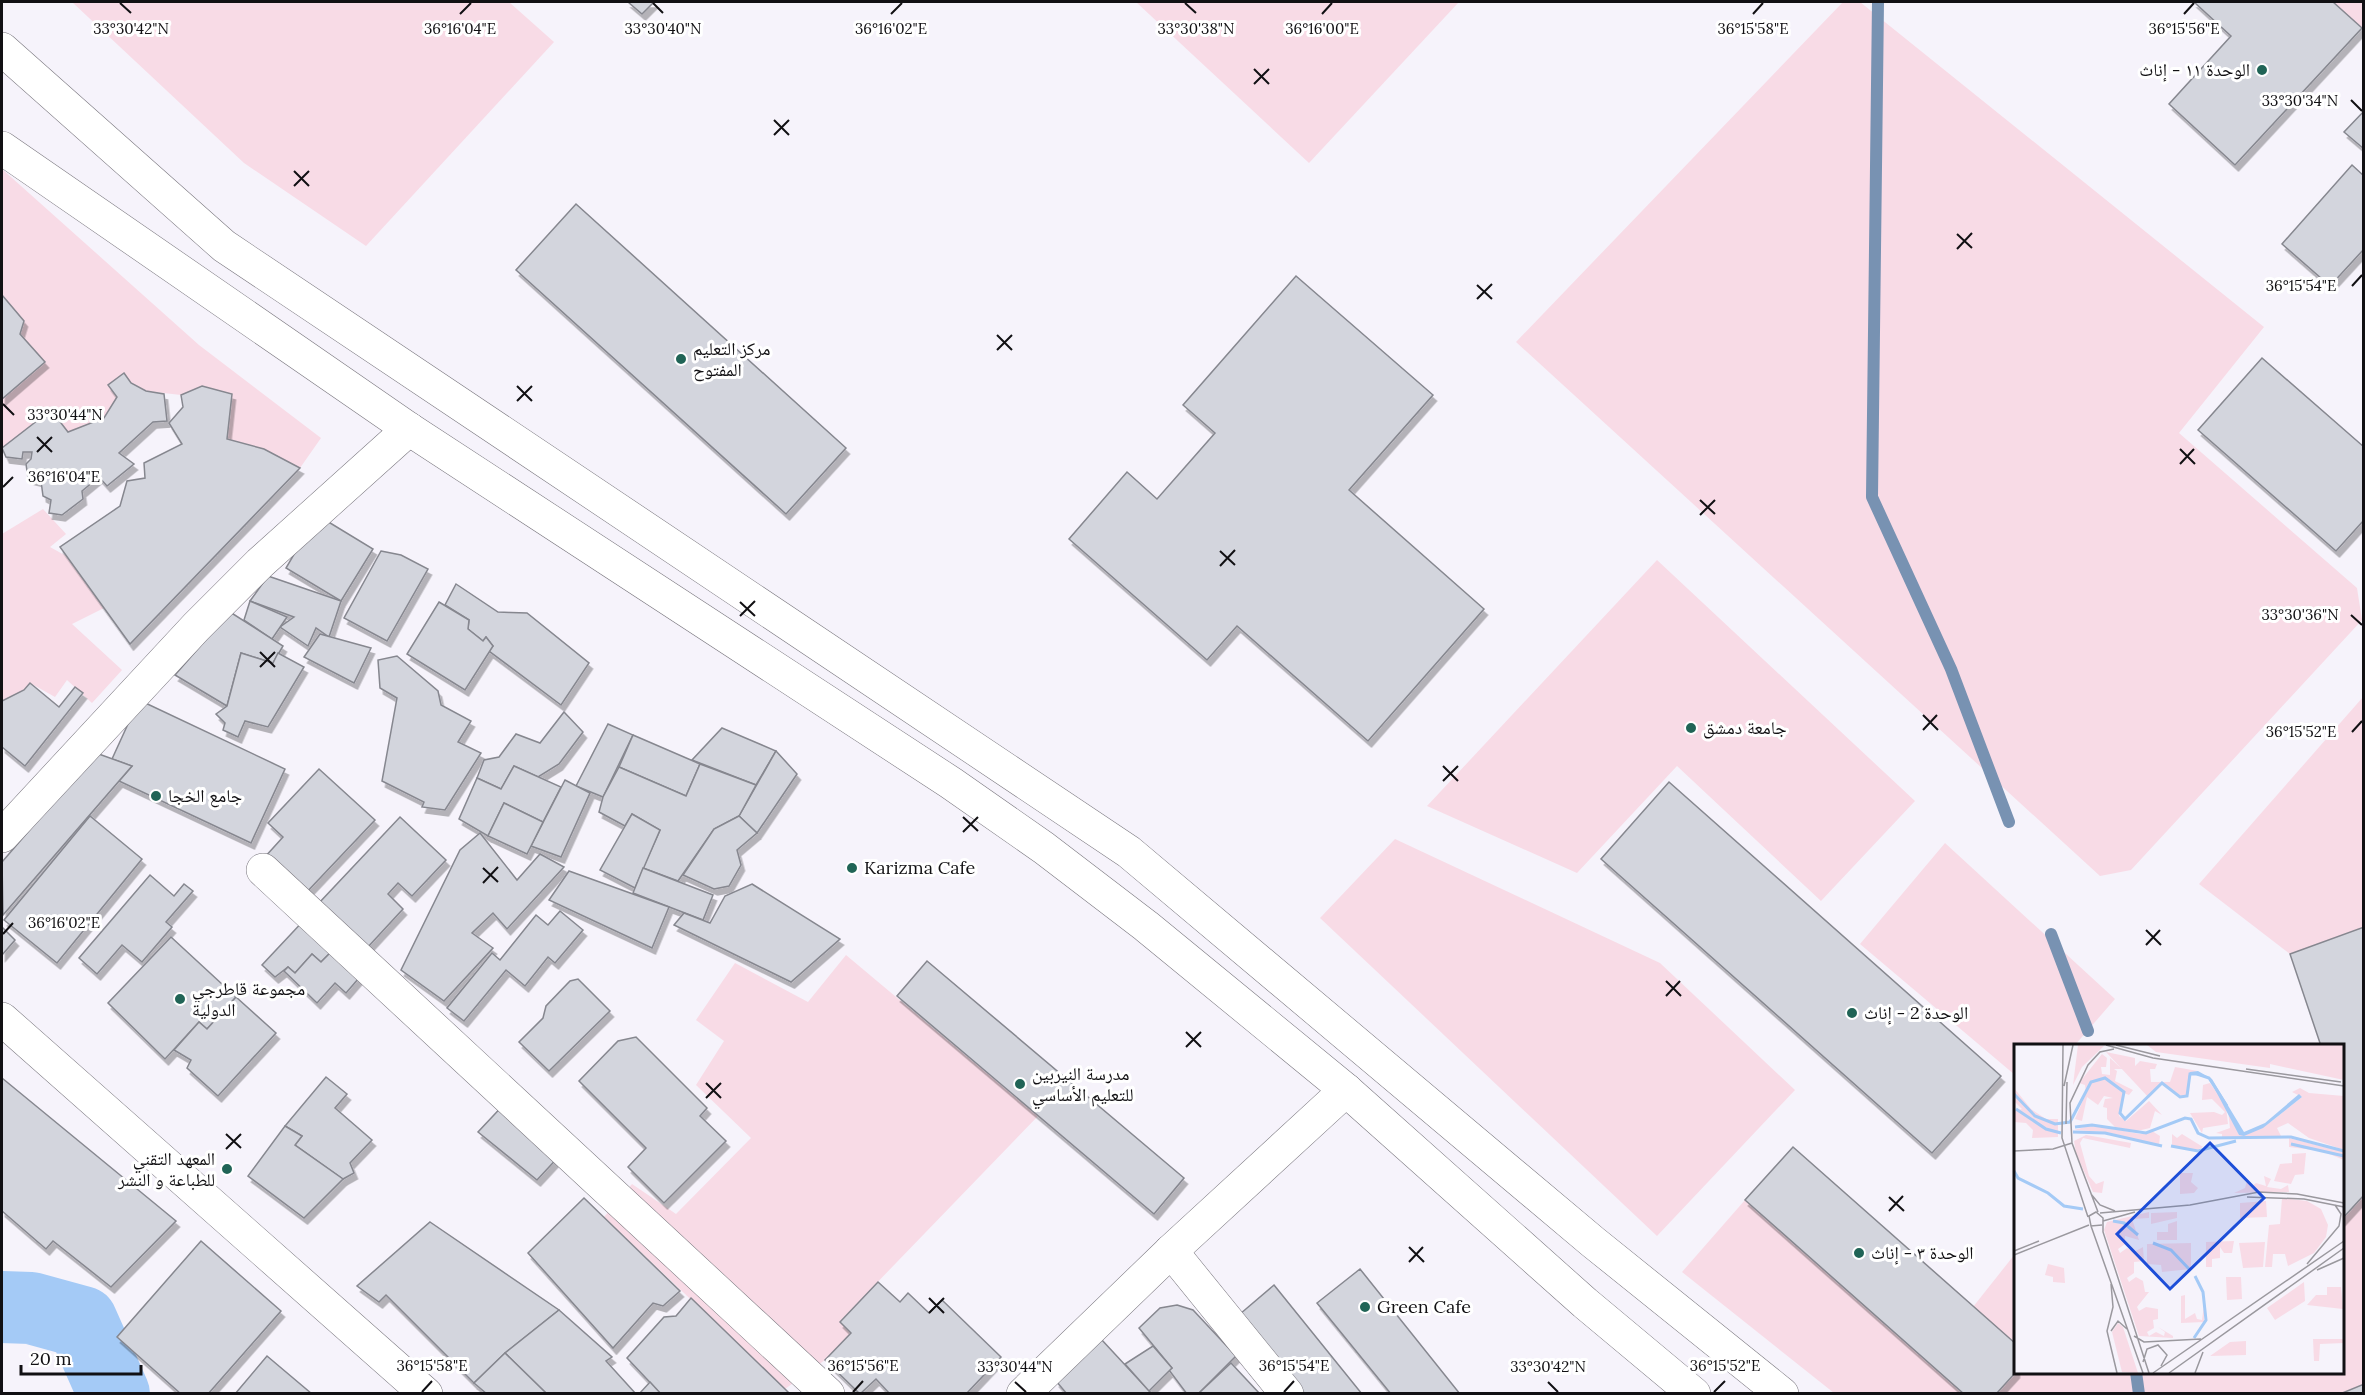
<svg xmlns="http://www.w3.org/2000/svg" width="2365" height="1395" font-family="Lora,'Noto Naskh Arabic',serif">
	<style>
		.green { fill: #f8dbe6 }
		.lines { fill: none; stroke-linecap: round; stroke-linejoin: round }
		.stream { stroke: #7892b2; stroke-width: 12 }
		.river { stroke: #a4caf6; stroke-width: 72 }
		.building { fill: #d3d5dd; stroke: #86878f; stroke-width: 1.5; filter: url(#shadow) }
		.minor-casing { stroke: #79767e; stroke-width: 34 }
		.major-casing { stroke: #79767e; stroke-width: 34 }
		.minor { stroke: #fff; stroke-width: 33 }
		.major { stroke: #fff; stroke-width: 33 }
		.ticks { fill: none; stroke: #111013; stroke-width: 2 }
		.poi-dot { fill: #206456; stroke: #fff; stroke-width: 2 }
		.labels { text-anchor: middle; stroke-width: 6; stroke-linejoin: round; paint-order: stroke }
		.poi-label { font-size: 18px; fill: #111013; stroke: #fff; text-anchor: start }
		.inset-river { fill: none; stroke: #a4caf6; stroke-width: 3 }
		.inset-road { fill: none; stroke: #9a989e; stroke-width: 1.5 }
		.view { fill: #1d4ed8; fill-opacity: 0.15; stroke: #1d4ed8; stroke-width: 3 }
		.inset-edge { fill: none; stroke: #111013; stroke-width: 3 }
		.ticks-label { font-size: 15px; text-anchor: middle; fill: #111013; stroke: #fff; stroke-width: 6; stroke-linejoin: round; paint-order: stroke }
	</style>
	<defs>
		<filter id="shadow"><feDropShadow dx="3.5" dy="6" stdDeviation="0" flood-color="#0004"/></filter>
	</defs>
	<rect width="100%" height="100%" fill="#f6f3fb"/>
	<g class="green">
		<polygon points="72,2 509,2 554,42 366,246 244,163"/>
		<polygon points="1136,2 1459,2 1309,163"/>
		<polygon points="1843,2 1860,2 2264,327 2179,433 2357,588 2362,620 2131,870 2100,876 1516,342"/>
		<polygon points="2333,2 2363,2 2363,26 2362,28"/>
		<polygon points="2,169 199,345 321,438 300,468 264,449 227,439 231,394 202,386 181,395 146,391 131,383 124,373 108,385 117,397 104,418 68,432 51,410 2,448 2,399 45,362 20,334 24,321 2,295"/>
		<polygon points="43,509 66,534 50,547 68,557 104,608 72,624 122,670 92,703 67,680 55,697 30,683 24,690 2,701 2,534"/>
		<polygon points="1657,560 1915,801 1821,901 1677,766 1577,873 1427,806"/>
		<polygon points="2363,697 2363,927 2290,954 2199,884"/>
		<polygon points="1395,839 1660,963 1795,1090 1657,1236 1320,918"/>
		<polygon points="1945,843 2115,999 2075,1045 2016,1046 2015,1075 1860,944"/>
		<polygon points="846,955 1038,1116 840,1321 851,1333 825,1360 785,1389 604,1217 632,1184 676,1214 751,1138 696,1085 724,1041 696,1020 735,963 808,1002"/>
		<polygon points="2363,1195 2363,1384 2340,1394 1996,1394 2016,1372 2342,1372 2343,1219"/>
		<polygon points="1745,1200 1964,1393 1834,1393 1682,1272"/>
		<polygon points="2015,1254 2015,1344 1973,1307"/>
	</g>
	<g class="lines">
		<g class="stream">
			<polyline points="1878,2 1872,497 1951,669 2009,822"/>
			<polyline points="2051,934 2088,1031"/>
			<polyline points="2136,1372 2139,1394"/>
		</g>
		<polyline class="river" points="2,1307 31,1308 82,1322 114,1394"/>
	</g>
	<g class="building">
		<polygon points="628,2 654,2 642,14"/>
		<polygon points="2194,2 2333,2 2362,28 2235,165 2169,104 2231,36"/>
		<polygon points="2364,111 2364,149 2344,132"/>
		<polygon points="2352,165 2364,176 2364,249 2330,286 2282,244"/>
		<polygon points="576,204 846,448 786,514 516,270"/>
		<polygon points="1296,276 1433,395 1349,490 1484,609 1368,741 1237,626 1207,660 1069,539 1127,472 1157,499 1215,433 1183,405"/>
		<polygon points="2,295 24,321 20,334 45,362 2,399"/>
		<polygon points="2262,358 2364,447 2364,520 2336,551 2198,430"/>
		<polygon points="124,373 131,383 146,391 164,394 167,421 153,422 119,453 134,464 107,486 99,477 82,491 83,499 62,515 49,513 51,500 43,496 41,481 28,478 26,464 31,459 32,452 23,452 22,459 6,457 2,448 51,410 68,432 104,418 117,397 108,385"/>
		<polygon points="202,386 232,394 227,439 264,449 300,468 130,644 60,547 120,506 127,481 145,478 144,463 182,444 169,423 183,407 181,395"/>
		<polygon points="317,515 373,549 341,601 286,568"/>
		<polygon points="381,551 401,555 428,569 387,641 344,618"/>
		<polygon points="268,576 341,601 329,637 316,628 308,646 280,627 294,617 250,601"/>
		<polygon points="456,584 498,612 527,613 589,663 561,705 489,651 493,646 486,637 483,641 468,629 469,620 445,605"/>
		<polygon points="250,601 287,617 272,639 244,620"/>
		<polygon points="439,602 469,620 468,629 483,641 486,637 493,646 465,690 407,654"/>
		<polygon points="230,612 283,646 273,663 241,653 227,706 175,675"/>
		<polygon points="320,634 371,648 354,683 304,657"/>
		<polygon points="241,653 273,663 278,653 304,667 268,727 245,721 238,737 223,730 225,723 216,714 227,706"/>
		<polygon points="397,656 438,691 441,705 471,721 458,742 481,753 445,810 422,807 424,802 382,781 397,698 380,688 378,660"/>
		<polygon points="30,683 59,707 75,687 83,693 25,766 2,747 2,701 24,690"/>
		<polygon points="139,700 285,769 251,843 119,781 132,766 112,759"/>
		<polygon points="564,712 583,732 559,764 538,777 514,766 501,789 477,778 484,760 499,757 516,734 540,743"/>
		<polygon points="608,724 633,735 603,797 576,786"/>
		<polygon points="722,728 776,751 756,785 692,760"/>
		<polygon points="633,735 700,764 686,796 619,767"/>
		<polygon points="776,751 797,774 757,833 739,816"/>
		<polygon points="96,753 132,766 3,915 2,862"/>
		<polygon points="700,764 756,785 739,816 714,829 678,881 643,868 660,830 632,814 625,826 599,812 603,797 619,767 686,796"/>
		<polygon points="514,766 561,787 543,822 504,803 488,836 459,819 477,778 501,789"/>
		<polygon points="319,769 375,820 304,895 264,858 283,837 268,823"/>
		<polygon points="565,780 590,793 561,857 531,846"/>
		<polygon points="1669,782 2001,1076 1932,1153 1601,859"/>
		<polygon points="504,803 543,822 527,854 488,836"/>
		<polygon points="632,814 660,830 635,888 600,870"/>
		<polygon points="90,816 142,859 57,963 4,920"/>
		<polygon points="739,816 757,833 737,850 741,865 729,886 714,889 683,875 714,829"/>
		<polygon points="400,817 446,860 412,896 398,883 388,894 403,909 367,948 319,903"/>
		<polygon points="480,833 517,880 540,854 564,867 507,929 493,913 472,933 493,948 444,1001 401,970 460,850"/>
		<polygon points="643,868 713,895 703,920 633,893"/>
		<polygon points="569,871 669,907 652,948 549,900"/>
		<polygon points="150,875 174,896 184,884 193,891 166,922 172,927 142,962 122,945 97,974 79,958"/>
		<polygon points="752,884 840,939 791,982 674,925 684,913 710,923 725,896"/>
		<polygon points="560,911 583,930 555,963 548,957 525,986 506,970 464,1021 447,1008 492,953 500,960 536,915 548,925"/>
		<polygon points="306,918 337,946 321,962 312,954 295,973 288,967 275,977 262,965"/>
		<polygon points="2,927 15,940 2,955"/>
		<polygon points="2364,927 2364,1195 2342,1219 2342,1046 2321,1046 2290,954"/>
		<polygon points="171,937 236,997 207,1029 199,1022 165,1059 108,1003"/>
		<polygon points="337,946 365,971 346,993 335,983 317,1003 284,971 288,967 295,973 312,954 321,962"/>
		<polygon points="927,961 1184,1178 1154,1214 897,996"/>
		<polygon points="578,979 610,1011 549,1071 519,1042 543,1018 546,1006 570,981"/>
		<polygon points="236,997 276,1033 218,1096 187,1068 191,1060 174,1050 199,1022 207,1029"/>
		<polygon points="636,1037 707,1108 700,1116 726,1141 664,1203 628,1167 646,1148 579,1081 618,1041"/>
		<polygon points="326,1077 347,1094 335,1108 372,1140 350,1163 354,1173 343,1179 295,1145 302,1136 285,1126"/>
		<polygon points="2,1078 176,1221 111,1287 53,1241 46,1249 2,1211"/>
		<polygon points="508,1100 562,1153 537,1180 478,1132"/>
		<polygon points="285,1126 302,1136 295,1145 343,1179 304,1218 248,1176"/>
		<polygon points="1793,1147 2016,1344 2016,1372 1996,1394 1964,1394 1745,1200"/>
		<polygon points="584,1198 680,1291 663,1306 653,1303 613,1348 528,1253"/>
		<polygon points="430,1222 559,1310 505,1353 474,1383 386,1295 379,1302 357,1286"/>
		<polygon points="201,1241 281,1311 208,1394 181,1394 117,1337"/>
		<polygon points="1360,1269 1460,1394 1391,1394 1317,1303"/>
		<polygon points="878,1282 900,1302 908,1293 929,1313 942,1300 1001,1357 966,1394 890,1394 876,1379 860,1394 825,1360 851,1333 840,1322"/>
		<polygon points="1274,1285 1362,1394 1305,1394 1240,1314"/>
		<polygon points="691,1298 785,1389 790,1394 661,1394 627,1358 664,1317 676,1316"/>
		<polygon points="1177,1305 1193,1310 1236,1356 1198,1394 1187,1394 1169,1370 1172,1368 1139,1328 1160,1308"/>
		<polygon points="559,1310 612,1357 606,1361 636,1394 547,1394 505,1353"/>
		<polygon points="1101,1339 1152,1394 1067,1394 1056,1381"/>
		<polygon points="1153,1346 1172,1368 1149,1391 1125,1364"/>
		<polygon points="505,1353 547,1394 487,1394 474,1383"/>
		<polygon points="267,1356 312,1394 235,1394"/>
		<polygon points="1231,1363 1260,1394 1198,1394"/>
		<polygon points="650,1382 661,1394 639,1394"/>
		<polygon points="2364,1384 2364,1394 2340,1394"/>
	</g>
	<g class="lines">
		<g class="minor-casing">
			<g id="minor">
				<polyline points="2,836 196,627 260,563 409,429"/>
				<polyline points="263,870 828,1394"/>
				<polyline points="2,1019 426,1394"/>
				<polyline points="1171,1251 1287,1394"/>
				<polyline points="1023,1394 1171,1251 1346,1090"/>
			</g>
		</g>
		<g class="major-casing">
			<g id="major">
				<polyline points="2,49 224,246 1129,852 1593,1242 1782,1394"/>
				<polyline points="2,148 409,429 951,783 1044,848 1146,926 1346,1090 1585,1303 1694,1394"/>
			</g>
		</g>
		<use href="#minor" class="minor"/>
		<use href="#major" class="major"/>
	</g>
	<path class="ticks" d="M120,3L131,13M653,3L663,13M1185,3L1196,13M460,14L471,3M891,14L902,3M1322,14L1332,3M1753,14L1763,3M2184,14L2194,3M1254,69L1269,84M1254,84L1269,69M2351,100L2362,111M774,120L789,135M774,135L789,120M294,171L309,186M294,186L309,171M1957,234L1972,248M1957,249L1972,233M1477,285L1492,299M2352,286L2362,275M1477,299L1492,284M997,335L1012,350M997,350L1012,335M517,386L532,401M517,401L532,386M3,404L14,415M37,437L52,452M2180,449L2195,464M37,452L52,437M2180,464L2194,449M3,487L13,477M1700,500L1715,514M1700,515L1715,500M1220,551L1235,565M1220,566L1235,550M740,602L755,616M2351,615L2362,625M740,616L755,601M260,652L275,667M260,667L275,652M1923,715L1938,730M1923,730L1937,715M2352,732L2362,721M1443,766L1458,781M1443,781L1458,766M963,817L978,831M963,832L978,817M483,868L498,882M483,883L498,867M2146,930L2161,945M3,934L13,923M2146,945L2160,930M1666,981L1681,996M1666,996L1680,981M1186,1032L1201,1047M1186,1047L1201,1032M706,1083L721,1098M706,1098L721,1083M226,1134L241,1148M226,1149L241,1134M1889,1197L1904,1211M1889,1211L1903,1196M1409,1247L1424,1262M1409,1262L1423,1247M929,1298L944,1313M929,1313L944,1298M1015,1382L1026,1392M1548,1382L1558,1392M422,1392L432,1381M853,1392L863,1381M1284,1392L1294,1381M1714,1392L1725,1381"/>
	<g class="poi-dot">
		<circle cx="2262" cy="70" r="6"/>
		<circle cx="681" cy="359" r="6"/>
		<circle cx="1691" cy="728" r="6"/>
		<circle cx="156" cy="796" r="6"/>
		<circle cx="852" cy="868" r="6"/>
		<circle cx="180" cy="999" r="6"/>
		<circle cx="1852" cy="1013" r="6"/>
		<circle cx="1020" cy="1084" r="6"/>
		<circle cx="227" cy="1169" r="6"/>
		<circle cx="1859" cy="1253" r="6"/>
		<circle cx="1365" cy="1307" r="6"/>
	</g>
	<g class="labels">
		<g class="poi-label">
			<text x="2250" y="76" text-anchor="end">الوحدة ١١ - إناث</text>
			<text x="693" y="355">مركز التعليم<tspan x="693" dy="21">المفتوح</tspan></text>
			<text x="1703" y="734">جامعة دمشق</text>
			<text x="168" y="802">جامع الخجا</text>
			<text x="864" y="874">Karizma Cafe</text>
			<text x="192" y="995">مجموعة قاطرجي<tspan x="192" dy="21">الدولية</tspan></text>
			<text x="1864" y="1019">الوحدة 2 - إناث</text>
			<text x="1032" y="1080">مدرسة النيربين<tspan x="1032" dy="21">للتعليم الأساسي</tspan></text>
			<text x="215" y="1165" text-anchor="end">المعهد التقني<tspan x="215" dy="21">للطباعة و النشر</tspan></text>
			<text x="1871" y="1259">الوحدة ٣ - إناث</text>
			<text x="1377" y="1313">Green Cafe</text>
		</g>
	</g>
	<g transform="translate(2014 1044)">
		<rect width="330" height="330" fill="#f6f3fb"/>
		<path d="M64,1L90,2L68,23L59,41ZM133,1H330V36L256,20V24L142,8ZM92,8L121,14V22L126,17L143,20L141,25H136L137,38H156L161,23L184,27L176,29L175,50L170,54L148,39L135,54ZM88,10L93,14L92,23H87L88,30L96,31V14L108,25H100L103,27L101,37L119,46L115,51L110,49L105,72L112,77L135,57L148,71L141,67L136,84L123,87L101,83L93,75V64L89,63L91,55L99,54L90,52L84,61L73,53L68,77L61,75L72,49L71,41L65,39ZM196,39L212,62L214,80L189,84L188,89L176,69L200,68L208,71L211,68L198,55L188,56L189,41ZM0,44L17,65L32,75H44V93L18,94L19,86L12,79L0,78V67L8,65L1,58ZM286,44L295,49L330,52V106L295,94L274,79L263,84L267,92L208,95V90L202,89L216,84L214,66L225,91L258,77L288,53L278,48ZM78,81L126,90L138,87L146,92L145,101L92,88L60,86ZM158,90L163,94L168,90L189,103L183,106L158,102ZM72,91L117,99L116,104L69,94L66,99L75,132L82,140L90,137L88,149L79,148L62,109L60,97ZM275,94L330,108V116L308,107L275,103ZM292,109L290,130L281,131L277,140L260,137L266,120L278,119V110ZM166,129H179L177,138L184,144L180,149L166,150ZM250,132L257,135L253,143L267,145L274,141L275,148L220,149L231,144L233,137L237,143L242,139L252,142ZM268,154L293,157L307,165L314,181L312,193L300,209L274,222L271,210H259L258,223H251L255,181L266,180ZM252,157L253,173L226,174V159ZM135,168V174L118,175L125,196L111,192V200L104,205L106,209L113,204L120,208L129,203L130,217L120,218V229L113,234L115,238L122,233L129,237L131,248H135L123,263L125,267L132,263L144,265V275L139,276L140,284L133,288L135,292L142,288L150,292L151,288L144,283L159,292V294L125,292L90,186L93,178ZM163,168V174L137,180V169ZM163,177V196H143V188H154V180ZM220,197L218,209H210L206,203V214L198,215V223H192V198ZM251,198L249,223L229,224L225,199ZM177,199V225L148,228L147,221L133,220V200ZM34,220L50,224L51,239L39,238V233L31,231ZM212,233H227L228,255L213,256ZM290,238L291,257L261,276L253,264ZM313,243H327L329,265L293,261L302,251H313ZM171,251V275L181,269L183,275L188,276L190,261V278L167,279V252ZM104,279L109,283L124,329L108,328L98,288ZM299,295H330V299L306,300L305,317H300ZM232,297V311L196,312L216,298Z" fill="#f8dbe6"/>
		<path d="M184,27L198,35L230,88L251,79L285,50L288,53L249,84L230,92L225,91L195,34L177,30L174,34L176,28Z" fill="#a4caf6"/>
		<path class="inset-river" d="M0,50L21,72L41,80L56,78L77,38L91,34L110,48L106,69L111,75L148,39L166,53L173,52L176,30H183L195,34L213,62M2,65L32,85L47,89M61,83L78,81L132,89L171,74L177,75L184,89L195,94L277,93L330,107M59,88L91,89L148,102M277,100L330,112M157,102L184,107L222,97M0,127L4,134L34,149L50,162L69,165M99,177L110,179L124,191M139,199L157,206L176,226M180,294L192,276L189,248L181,232"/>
		<path class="inset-road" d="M49,1L48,94L74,173M92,1L139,14L330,42M102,1L146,12M232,25L327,38M50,42L59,1M52,80L53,38M0,107L39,105L58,99M77,150L86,161L101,167M233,153L290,155L330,163M84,168L58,99L56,59L74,21L86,8L100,5M86,169L176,161L245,148L283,150L330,159M89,177L121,168M88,181L77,182L75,172L82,168L89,174V188L135,329M77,182L129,329M0,207L25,197M0,211L75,181M293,220L325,182L327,170L321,161M303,226L330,214M97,240L99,263L93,287L103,329M97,287L104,277L113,285M120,292L130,298L187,295M129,318L133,305L144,301L153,311L147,322M139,329L330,197M155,329L330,204M181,329L189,308"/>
		<path class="view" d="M196,99L250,154L156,245L103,190Z"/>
		<rect width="330" height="330" class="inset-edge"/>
	</g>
	<g class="ticks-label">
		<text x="1196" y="34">33°30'38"N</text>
		<text x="131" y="34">33°30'42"N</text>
		<text x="663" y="34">33°30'40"N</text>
		<text x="460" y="34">36°16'04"E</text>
		<text x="891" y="34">36°16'02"E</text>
		<text x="1322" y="34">36°16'00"E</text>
		<text x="1753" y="34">36°15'58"E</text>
		<text x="2184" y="34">36°15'56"E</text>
		<text x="2300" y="106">33°30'34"N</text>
		<text x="2301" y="291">36°15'54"E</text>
		<text x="65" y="420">33°30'44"N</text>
		<text x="64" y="482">36°16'04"E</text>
		<text x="2300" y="620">33°30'36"N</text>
		<text x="2301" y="737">36°15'52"E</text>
		<text x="64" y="928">36°16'02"E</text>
		<text x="432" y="1371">36°15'58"E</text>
		<text x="863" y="1371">36°15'56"E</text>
		<text x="1294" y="1371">36°15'54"E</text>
		<text x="1725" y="1371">36°15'52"E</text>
		<text x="1015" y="1372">33°30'44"N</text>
		<text x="1548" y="1372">33°30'42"N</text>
	</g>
	<rect width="2365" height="1395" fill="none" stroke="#111013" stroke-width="6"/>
	<path d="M21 1365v9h120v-9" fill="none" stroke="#111013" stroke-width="3"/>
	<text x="30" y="1365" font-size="18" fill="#111013" stroke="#ffffff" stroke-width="4.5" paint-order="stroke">20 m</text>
</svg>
